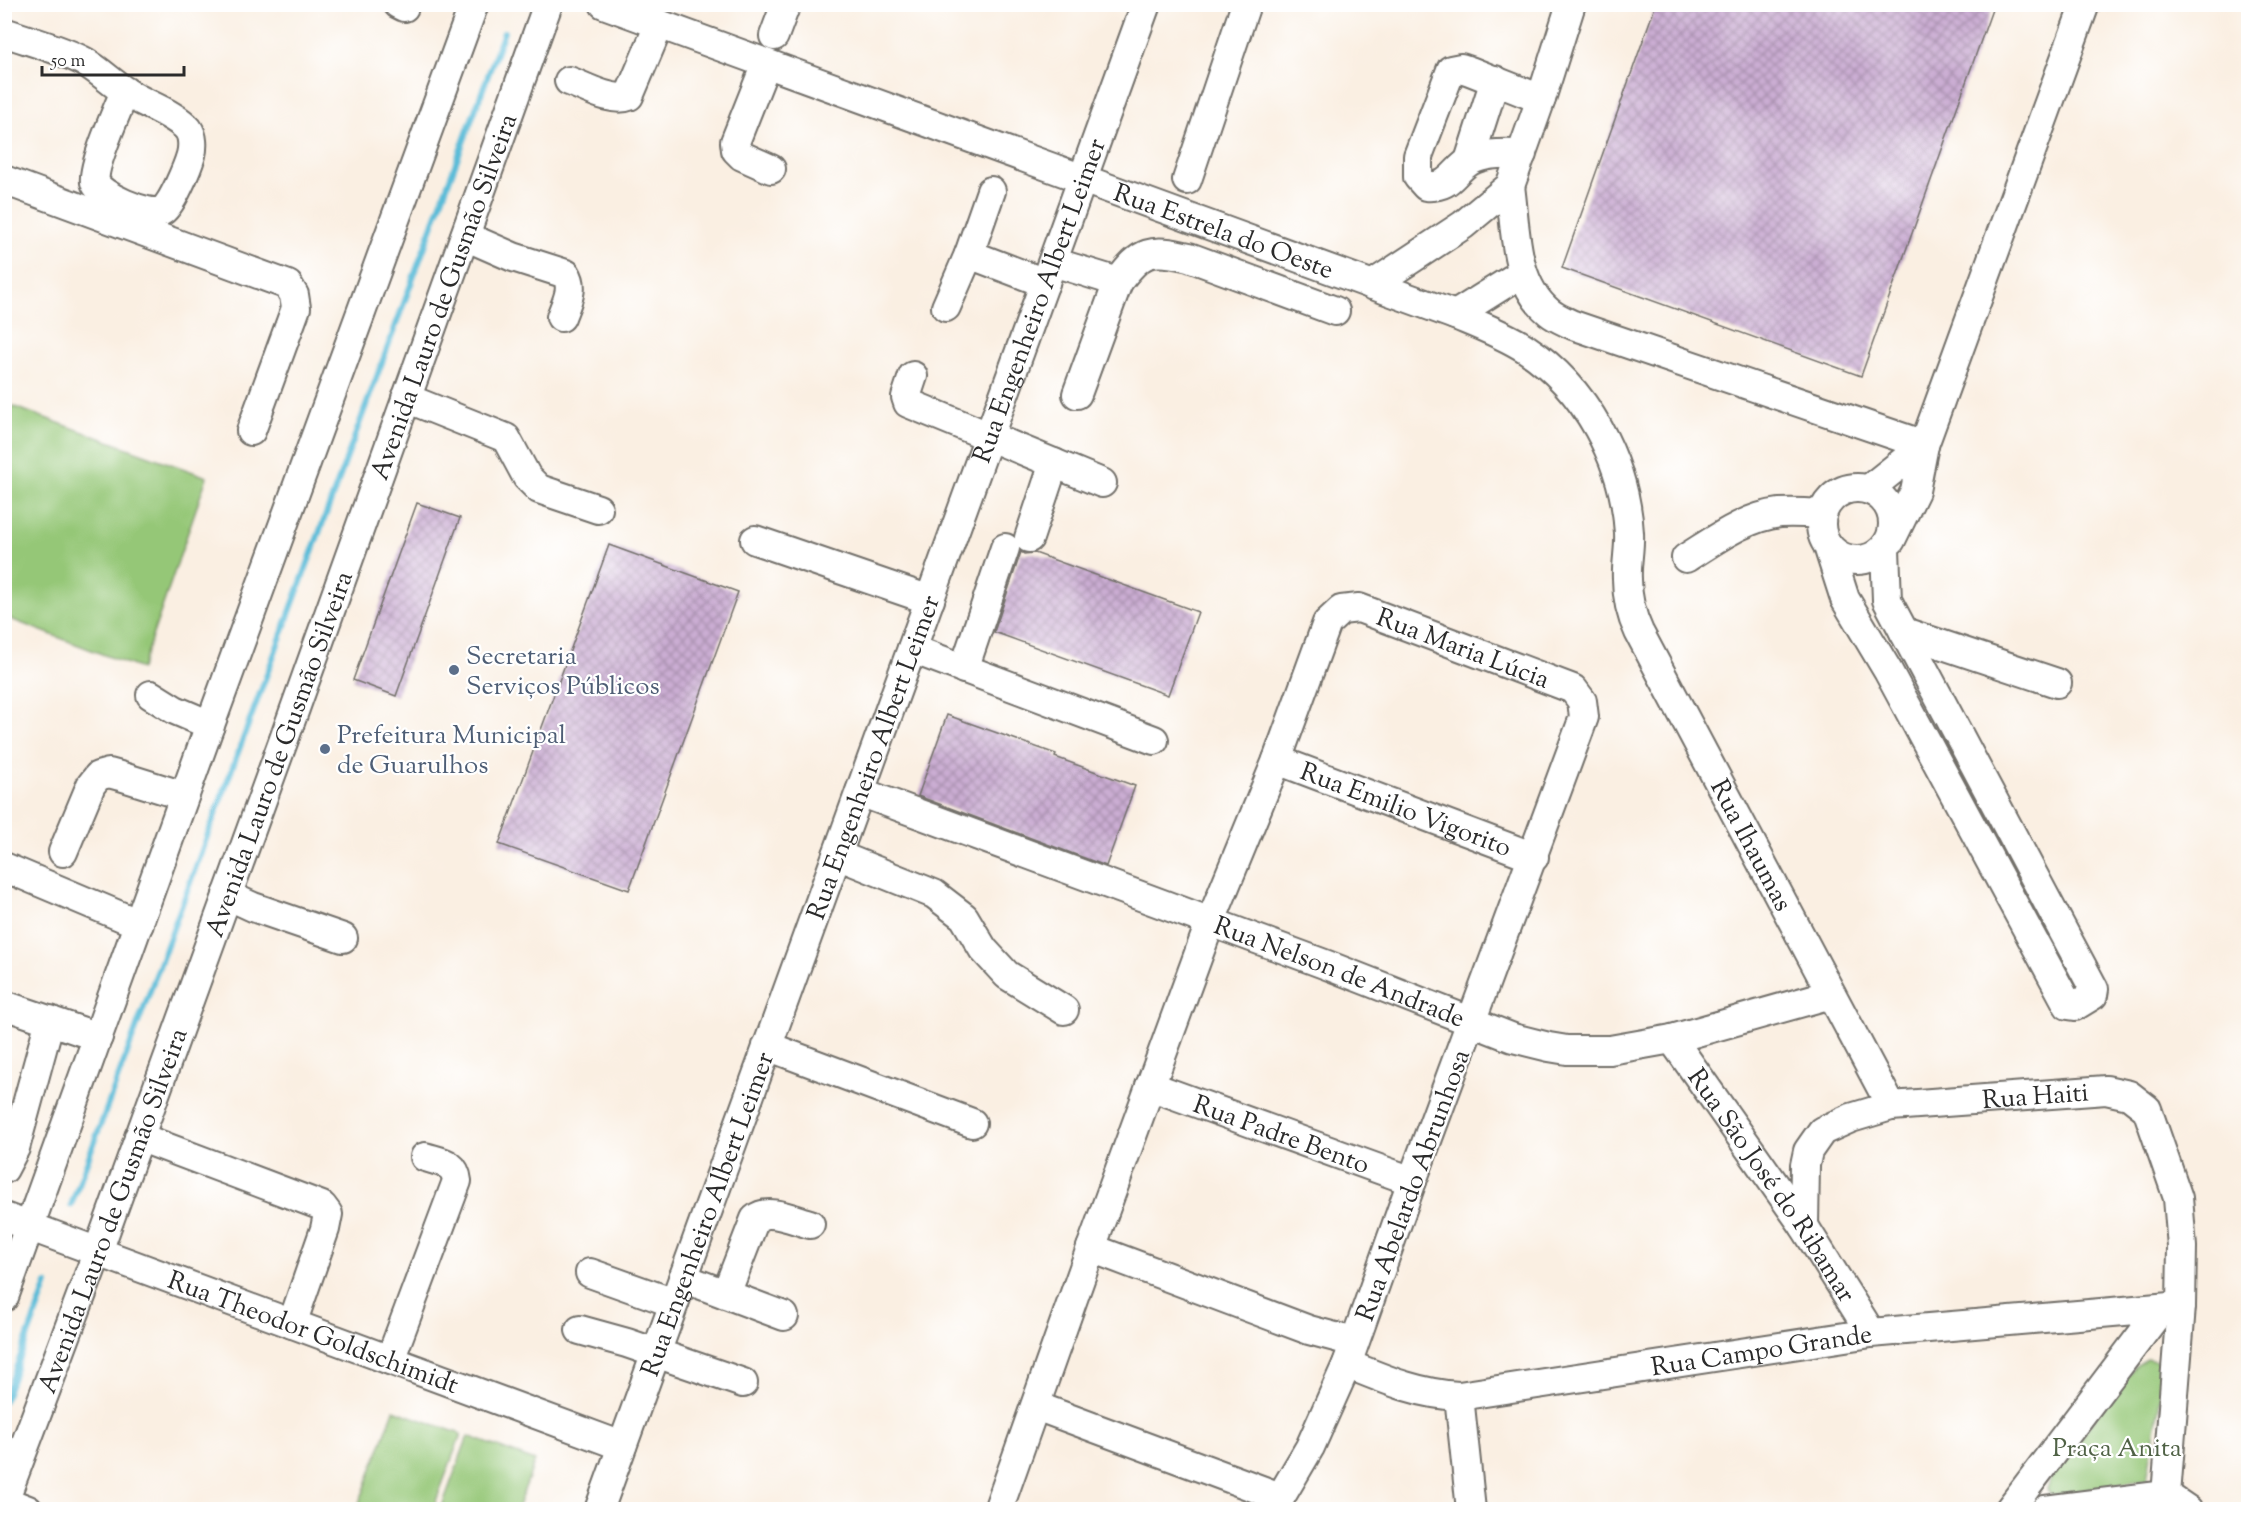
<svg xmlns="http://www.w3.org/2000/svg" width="2253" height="1514" font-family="'Sorts Mill Goudy',serif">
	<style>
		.park { fill: #95c777; stroke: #607951; stroke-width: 1.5 }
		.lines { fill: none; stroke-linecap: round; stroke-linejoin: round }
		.stream { stroke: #5abcd8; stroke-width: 6 }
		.building { fill: url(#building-cross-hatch) }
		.minor-casing { stroke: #73706b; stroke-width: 32 }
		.minor { stroke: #fff; stroke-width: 28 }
		.service-dot { fill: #5c6f8a; stroke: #fff; stroke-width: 2 }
		.labels { text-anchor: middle; stroke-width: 4.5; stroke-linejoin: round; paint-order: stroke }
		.street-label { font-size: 26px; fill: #2b2b2b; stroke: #fff }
		.service-label { font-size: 26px; fill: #4e5e75; stroke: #fff; text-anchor: start }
		.park-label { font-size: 26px; fill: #506246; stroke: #fff }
	</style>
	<defs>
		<pattern id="building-cross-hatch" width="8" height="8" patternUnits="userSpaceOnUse" patternTransform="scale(1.5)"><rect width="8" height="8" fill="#cbadd3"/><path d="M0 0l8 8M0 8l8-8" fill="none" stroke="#a58dab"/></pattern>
	</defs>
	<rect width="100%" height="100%" fill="#fff"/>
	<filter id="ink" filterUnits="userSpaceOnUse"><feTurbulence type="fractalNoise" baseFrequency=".0167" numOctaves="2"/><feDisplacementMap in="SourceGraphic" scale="12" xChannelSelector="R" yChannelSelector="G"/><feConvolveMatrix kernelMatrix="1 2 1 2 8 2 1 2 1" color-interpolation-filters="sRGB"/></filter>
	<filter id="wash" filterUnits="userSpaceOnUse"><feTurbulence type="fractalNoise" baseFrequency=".008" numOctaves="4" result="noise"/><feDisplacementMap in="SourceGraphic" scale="24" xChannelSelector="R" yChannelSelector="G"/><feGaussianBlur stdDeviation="1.35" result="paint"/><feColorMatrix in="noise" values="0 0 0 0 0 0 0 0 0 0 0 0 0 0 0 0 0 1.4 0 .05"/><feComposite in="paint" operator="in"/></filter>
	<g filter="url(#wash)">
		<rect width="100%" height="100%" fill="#faefe2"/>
		<g class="park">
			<polygon points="4,403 207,477 141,669 5,617"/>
			<polygon points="2147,1359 2159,1362 2165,1370 2147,1479 2051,1496 2047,1489 2052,1475 2135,1366"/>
			<polygon points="394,1410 461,1434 433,1509 357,1509"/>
			<polygon points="468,1436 535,1461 517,1509 441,1509"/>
		</g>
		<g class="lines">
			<g class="stream">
				<polyline points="71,1205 504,32"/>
				<polyline points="4,1401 47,1284"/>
			</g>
		</g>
		<g id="blocks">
			<g class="building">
				<polygon points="1656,4 1994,4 1861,376 1562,268"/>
				<polygon points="417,503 460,518 396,696 353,680"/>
				<polygon points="609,545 738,592 629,890 499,844"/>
				<polygon points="1021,552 1024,554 1035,553 1198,612 1168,695 994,632"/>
				<polygon points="947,715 1056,754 1055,757 1135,786 1106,866 918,796"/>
			</g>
		</g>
	</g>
	<g filter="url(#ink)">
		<use href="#blocks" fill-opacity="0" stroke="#73706b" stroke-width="1.5"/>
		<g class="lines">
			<g class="minor-casing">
				<g id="minor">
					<polyline points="398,4 404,7"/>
					<path id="s1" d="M604,4L1455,315C1479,325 1503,334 1525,348C1586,388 1625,461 1629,533C1630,548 1626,564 1627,579C1627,598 1631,615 1639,632L1891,1106"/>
					<path d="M4,32C29,41 64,50 85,62C100,71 112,83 126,92C144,104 174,113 188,129C193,136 193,147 191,155C188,166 171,207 162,211C149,217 98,195 95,182C92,166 118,109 125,91"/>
					<polyline points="774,36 786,4"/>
					<polyline points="766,64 735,142 736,150 742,156 771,169"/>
					<path d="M569,81C586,87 612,103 629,96L659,25"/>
					<path d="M1522,154C1504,154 1486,152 1470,161C1452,172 1451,188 1426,186L1418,177V156L1451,70L1461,68L1470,71L1541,99"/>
					<polyline points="1469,161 1495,80"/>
					<polyline points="4,180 288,285 294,295 296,308 251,431"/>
					<polyline points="1187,180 1246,4"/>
					<path d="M1510,186C1516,228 1513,282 1549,312C1556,318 1565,321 1573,325L1924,445"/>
					<path d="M465,236L513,257L566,274C575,288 566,303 561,317"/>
					<polyline points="969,254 991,191"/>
					<path d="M1053,262L1118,282C1142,250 1150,248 1189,257L1335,311"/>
					<polyline points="1372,285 1463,225 1510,186 1541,99 1571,4"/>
					<polyline points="946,307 969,254 1045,283"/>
					<polyline points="1455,315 1522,273"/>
					<polyline points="913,376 906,397 908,403 1102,483"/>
					<polyline points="1077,394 1118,282"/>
					<polyline points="406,398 506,438 527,477 539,489 598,509"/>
					<circle cx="1857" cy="524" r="36"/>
					<polyline points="1869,489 1924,445"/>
					<polyline points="1029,538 1054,463"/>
					<polyline points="755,540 930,600"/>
					<polyline points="1891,540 1915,491 1924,445 2085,4"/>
					<polyline points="1828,546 1845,599 1888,671 2068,1005 2075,1006 2093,995 2094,989 1887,600 1885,549"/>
					<path d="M1686,558C1715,540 1745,517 1780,513C1794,512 1808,513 1822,514"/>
					<polyline points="1904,632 2057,683"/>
					<polyline points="912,649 1154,740"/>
					<polyline points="964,669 1005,548"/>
					<polyline points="151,695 175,710 210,725"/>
					<path id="s2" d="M1277,760L1534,857"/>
					<path id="s3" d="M860,792L1327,965L1513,1038L1549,1047L1567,1050H1610L1672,1039L1831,994"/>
					<polyline points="63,852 91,785 98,776 109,773 120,776 184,796"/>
					<polyline points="837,855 934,894 964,917 983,949 1007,975 1064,1010"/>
					<polyline points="4,867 139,924"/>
					<polyline points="227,895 253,907 343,938"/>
					<polyline points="4,1005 98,1037"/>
					<path id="s4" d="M1672,1039L1804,1226L1871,1333"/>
					<polyline points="767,1046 972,1123"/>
					<path id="s5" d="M1150,1086L1412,1181"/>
					<polyline points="139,1137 322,1206 328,1214 325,1229 292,1324"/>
					<polyline points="4,1169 15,1148 50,1020"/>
					<path id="s6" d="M4,1217L622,1446"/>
					<path id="s7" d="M1804,1226L1805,1165L1808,1151L1822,1131L1851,1118L1891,1106L2106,1090L2129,1095L2147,1109L2178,1198L2182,1247L2181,1306L2166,1495"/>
					<polyline points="1091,1248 1309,1330 1354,1342"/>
					<polyline points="590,1273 674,1303"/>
					<polyline points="683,1278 784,1316"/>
					<path d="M726,1294L755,1219C768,1207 794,1220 810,1224"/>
					<polyline points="4,1297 210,725 474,4"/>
					<polyline points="580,1330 627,1343 743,1383"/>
					<path d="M390,1360L457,1181C455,1162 441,1162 425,1157"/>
					<path id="s8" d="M1347,1364C1384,1379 1418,1394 1459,1396L1871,1333L2181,1306"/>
					<polyline points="1459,1396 1471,1510"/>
					<polyline points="1036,1406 1280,1497"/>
					<polyline points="2166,1495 2188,1510"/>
					<path id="s9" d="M4,1501L98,1251L283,742L548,4"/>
					<polyline points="5,1501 28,1510"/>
					<path id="s10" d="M599,1510L1146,4"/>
					<path id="s11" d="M998,1510L1091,1248L1210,923L1277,760L1327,623L1341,610L1359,608L1573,689L1582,701L1584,717L1412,1181L1347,1364L1310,1447L1273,1510"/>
					<polyline points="2009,1510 2162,1308"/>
					<polyline points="2045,1510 2166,1495"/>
				</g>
			</g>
			<use href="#minor" class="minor"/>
		</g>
	</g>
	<g class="service-dot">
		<circle cx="454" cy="670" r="6"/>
		<circle cx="325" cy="749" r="6"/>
	</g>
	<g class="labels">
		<g class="street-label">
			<text dy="9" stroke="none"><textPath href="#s1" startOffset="660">Rua Estrela do Oeste</textPath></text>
			<text dy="9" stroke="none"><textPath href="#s9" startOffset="1282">Avenida Lauro de Gusmão Silveira</textPath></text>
			<text dy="9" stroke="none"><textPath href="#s10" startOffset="1287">Rua Engenheiro Albert Leimer</textPath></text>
			<text dy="9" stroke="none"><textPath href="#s11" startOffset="1095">Rua Maria Lúcia</textPath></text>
			<text dy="9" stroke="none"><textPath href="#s9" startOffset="796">Avenida Lauro de Gusmão Silveira</textPath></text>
			<text dy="9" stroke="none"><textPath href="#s10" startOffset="801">Rua Engenheiro Albert Leimer</textPath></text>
			<text dy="9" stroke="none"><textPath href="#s2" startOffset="138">Rua Emilio Vigorito</textPath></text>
			<text dy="9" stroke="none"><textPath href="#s1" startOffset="1545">Rua Ihaumas</textPath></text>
			<text dy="9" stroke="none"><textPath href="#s3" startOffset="512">Rua Nelson de Andrade</textPath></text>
			<text dy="9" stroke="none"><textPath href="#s7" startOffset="318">Rua Haiti</textPath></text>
			<text dy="9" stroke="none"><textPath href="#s5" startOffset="140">Rua Padre Bento</textPath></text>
			<text transform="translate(1412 1185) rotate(-70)" y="9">Rua Abelardo Abrunhosa</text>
			<text dy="9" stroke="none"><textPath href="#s4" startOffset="177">Rua São José do Ribamar</textPath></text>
			<text dy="9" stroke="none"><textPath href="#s9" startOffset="310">Avenida Lauro de Gusmão Silveira</textPath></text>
			<text dy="9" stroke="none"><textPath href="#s10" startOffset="315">Rua Engenheiro Albert Leimer</textPath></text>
			<text dy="9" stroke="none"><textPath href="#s6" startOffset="330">Rua Theodor Goldschimidt</textPath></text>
			<text dy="9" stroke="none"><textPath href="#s8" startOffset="423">Rua Campo Grande</textPath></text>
		</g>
		<g class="service-label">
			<text x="466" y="664">Secretaria<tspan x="466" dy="30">Serviços Públicos</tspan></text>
			<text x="337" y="743">Prefeitura Municipal<tspan x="337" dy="30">de Guarulhos</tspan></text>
		</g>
		<g class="park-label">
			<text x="2117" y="1456">Praça Anita</text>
		</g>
	</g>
	<rect width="2253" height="1514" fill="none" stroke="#fff" stroke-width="24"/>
	<path d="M42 66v9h142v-9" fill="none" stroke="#2b2b2b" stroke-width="3"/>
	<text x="51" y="66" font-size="18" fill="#2b2b2b" stroke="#ffffff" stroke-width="4.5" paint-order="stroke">50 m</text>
</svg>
